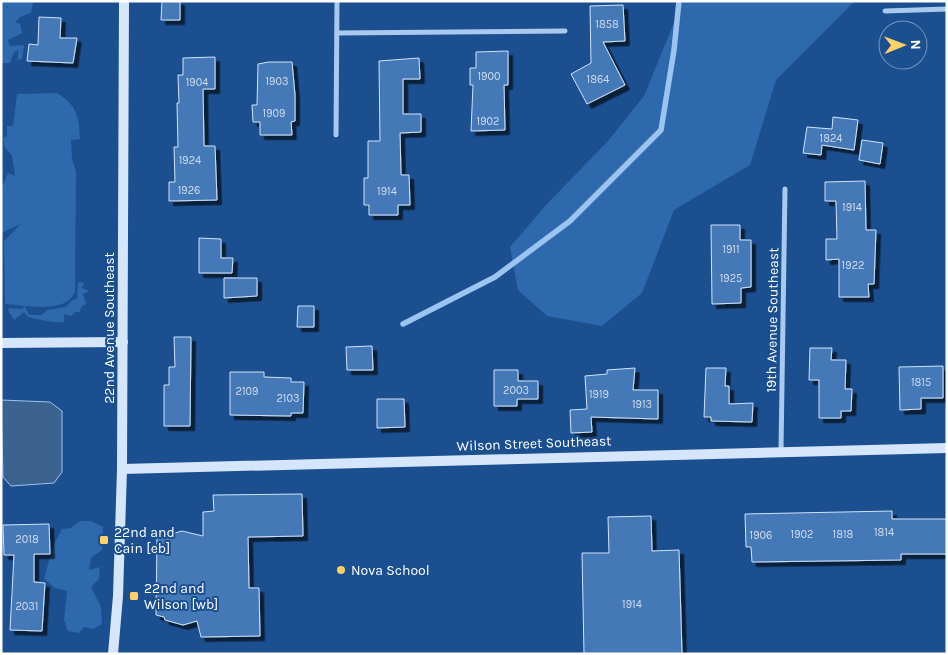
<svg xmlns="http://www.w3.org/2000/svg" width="948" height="655" font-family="Karla,sans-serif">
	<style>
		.green { fill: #2e69ad }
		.water { fill: #3c6290; stroke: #9cc4f0 }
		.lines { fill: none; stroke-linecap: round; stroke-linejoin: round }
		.stream { stroke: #9cc4f0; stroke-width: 5.5 }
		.building { fill: #4478b7; stroke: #cfe3fa; filter: url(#shadow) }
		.street { stroke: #a9c9ee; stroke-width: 5 }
		.secondary { stroke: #d6e6fa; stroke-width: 10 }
		.poi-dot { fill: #ffd166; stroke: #1b4f8f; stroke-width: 2 }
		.labels { text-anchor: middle; stroke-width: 4; stroke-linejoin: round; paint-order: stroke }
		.number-label { font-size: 11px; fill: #d0dded }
		.street-label { font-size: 14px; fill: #fff; stroke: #1b4f8f }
		.poi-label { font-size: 14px; fill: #fff; stroke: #1b4f8f; text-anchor: start }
	</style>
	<defs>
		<filter id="shadow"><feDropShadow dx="4.5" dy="4.5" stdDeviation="0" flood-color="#0009"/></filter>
	</defs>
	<rect width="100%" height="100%" fill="#1b4f8f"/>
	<g class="green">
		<polygon points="1,1 33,2 31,13 20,17 15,22 20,24 22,33 8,40 10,46 24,45 22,59 17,60 19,50 14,52 10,63 1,63"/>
		<polygon points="680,1 855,1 776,80 750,165 674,210 642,293 602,326 547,316 518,290 510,247 546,205 608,141 644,96 680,8"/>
		<path d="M57,93C77,105 79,117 80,139L71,140L72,159L76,171L75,291C67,315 25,305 5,304L4,241L21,224L1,233V189L8,173L15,176L12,156L5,147L3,138L7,136V126H13L17,94Z"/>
		<path d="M84,282L82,288L89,291L83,294L86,304L81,307L80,312H75L71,316L64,314V322C51,323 41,320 28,317L24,312L14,320L8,310L10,308L22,309L25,306L29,315H42L47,310L66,307L72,300L77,299L78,283Z"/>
		<polygon points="80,521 91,521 103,527 102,550 91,558 89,570 100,567 99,579 91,587 101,607 102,624 93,629 84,627 79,633 68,631 64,620 67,591 55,588 44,579 53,546 62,529 71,528"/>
	</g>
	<polygon class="water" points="1,400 50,402 62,411 62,472 54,483 11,486 3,477"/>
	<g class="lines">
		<polyline class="stream" points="403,324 495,277 570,221 661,130 674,50 679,1"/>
	</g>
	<g class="building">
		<polygon points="162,1 180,1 180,20 161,20"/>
		<polygon points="623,5 625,41 603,42 625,85 587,104 571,74 591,63 590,6"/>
		<polygon points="39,17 61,18 60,38 77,38 73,63 27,61 29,44 38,45"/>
		<polygon points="508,51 508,85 504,85 505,130 471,131 473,85 470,85 470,68 476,68 476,52"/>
		<polygon points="215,57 215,89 203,89 204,146 215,146 217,200 169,201 169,182 175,182 174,147 178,147 177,103 179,103 178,75 183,75 183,58"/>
		<polygon points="419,58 420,79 403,79 403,114 421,114 421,132 400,133 401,175 409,175 410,205 398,205 398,215 369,215 369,205 364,205 364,178 368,178 368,141 380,141 379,61"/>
		<polygon points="269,62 292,62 295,95 295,121 291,122 292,135 260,135 260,122 253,122 252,105 257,105 258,64"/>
		<polygon points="833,117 858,120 854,150 822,145 821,155 803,153 807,127 832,129"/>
		<polygon points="862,140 883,143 880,164 859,160"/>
		<polygon points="865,181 866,230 876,230 874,284 868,284 869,297 839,297 839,259 826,260 826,239 837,239 836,201 825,201 825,182"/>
		<polygon points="711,225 740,225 740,240 751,240 751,287 741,288 741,303 712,304"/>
		<polygon points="199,238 221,239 221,258 233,258 232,273 199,273"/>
		<polygon points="224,278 257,278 257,296 224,298"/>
		<polygon points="298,306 314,306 314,327 297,327"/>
		<polygon points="174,337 191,337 190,426 164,426 164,385 169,385 169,367 175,367"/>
		<polygon points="372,346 373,370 347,370 346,347"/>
		<polygon points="810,348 832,348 831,360 846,360 845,389 852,389 851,411 841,411 841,418 819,418 819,380 809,380"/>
		<polygon points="943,366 943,398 921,398 921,409 900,410 899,367"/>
		<polygon points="635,368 633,390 658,390 658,419 591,417 592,432 571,433 570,410 587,409 585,376 607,374 607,370"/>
		<polygon points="706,368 726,368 725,386 729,386 729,404 753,403 752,422 711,421 711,417 704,417"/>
		<polygon points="494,370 518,370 518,381 538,381 538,399 517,399 517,406 494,406"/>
		<polygon points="230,372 264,372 264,377 291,378 291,382 304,382 303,413 291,413 291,416 230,415"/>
		<polygon points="377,399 404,399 405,427 377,428"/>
		<polygon points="302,494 303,536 248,537 249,588 259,588 260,636 201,637 197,621 183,625 165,620 164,617 156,615 157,538 182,531 203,536 203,512 214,511 213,495"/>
		<polygon points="892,511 892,519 947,519 947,554 901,554 901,560 752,562 751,547 746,547 745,514"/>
		<polygon points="651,516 652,551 679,550 682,654 584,654 582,553 609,553 608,517"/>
		<polygon points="49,524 50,554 34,554 34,582 45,583 42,631 10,630 14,555 4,555 3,525"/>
	</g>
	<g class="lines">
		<g class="street">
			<polyline points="885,11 947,9"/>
			<polyline points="337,33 565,31"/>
			<polyline points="336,135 337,1"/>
			<polyline points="781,450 785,189"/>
		</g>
		<g class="secondary">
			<polyline points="1,343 123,342"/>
			<polyline points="122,469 947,448"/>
			<polyline points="113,654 118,596 122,469 124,1"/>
		</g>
	</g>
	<g class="poi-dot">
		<rect x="99" y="535" width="10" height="10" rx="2.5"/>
		<circle cx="341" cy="570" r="5"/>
		<rect x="129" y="591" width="10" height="10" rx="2.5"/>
	</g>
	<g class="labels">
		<g class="number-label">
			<text x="607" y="28">1858</text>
			<text x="489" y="80">1900</text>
			<text x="598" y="83">1864</text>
			<text x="277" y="85">1903</text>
			<text x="197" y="86">1904</text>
			<text x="274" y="117">1909</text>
			<text x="488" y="125">1902</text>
			<text x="831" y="142">1824</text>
			<text x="190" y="164">1924</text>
			<text x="189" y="194">1926</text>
			<text x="387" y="195">1914</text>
			<text x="852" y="211">1914</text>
			<text x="731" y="253">1911</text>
			<text x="853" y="269">1922</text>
			<text x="731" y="282">1925</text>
			<text x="921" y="386">1815</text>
			<text x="516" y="394">2003</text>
			<text x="247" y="395">2109</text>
			<text x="599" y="398">1919</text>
			<text x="288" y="402">2103</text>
			<text x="642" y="408">1913</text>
			<text x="884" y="536">1814</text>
			<text x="802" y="538">1902</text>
			<text x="843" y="538">1818</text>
			<text x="761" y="539">1906</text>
			<text x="27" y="543">2018</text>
			<text x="632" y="608">1914</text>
			<text x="27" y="610">2031</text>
		</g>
		<g class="street-label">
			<text transform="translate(772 320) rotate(-89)" y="5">19th Avenue Southeast</text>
			<text transform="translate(109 328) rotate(-90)" y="5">22nd Avenue Southeast</text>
			<text transform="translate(534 443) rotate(-2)" y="5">Wilson Street Southeast</text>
		</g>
		<g class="poi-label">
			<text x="114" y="537">22nd and<tspan x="114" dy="16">Cain [eb]</tspan></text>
			<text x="351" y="575">Nova School</text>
			<text x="144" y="593">22nd and<tspan x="144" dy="16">Wilson [wb]</tspan></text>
		</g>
	</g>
	<rect width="948" height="655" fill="none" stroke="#ffffff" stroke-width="5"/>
	<g transform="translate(903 45) rotate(89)"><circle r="24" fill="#1b4f8f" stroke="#7695bc"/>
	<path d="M0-4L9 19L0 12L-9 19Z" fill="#ffd166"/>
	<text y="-8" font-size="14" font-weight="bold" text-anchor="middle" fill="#ffffff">N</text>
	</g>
</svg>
